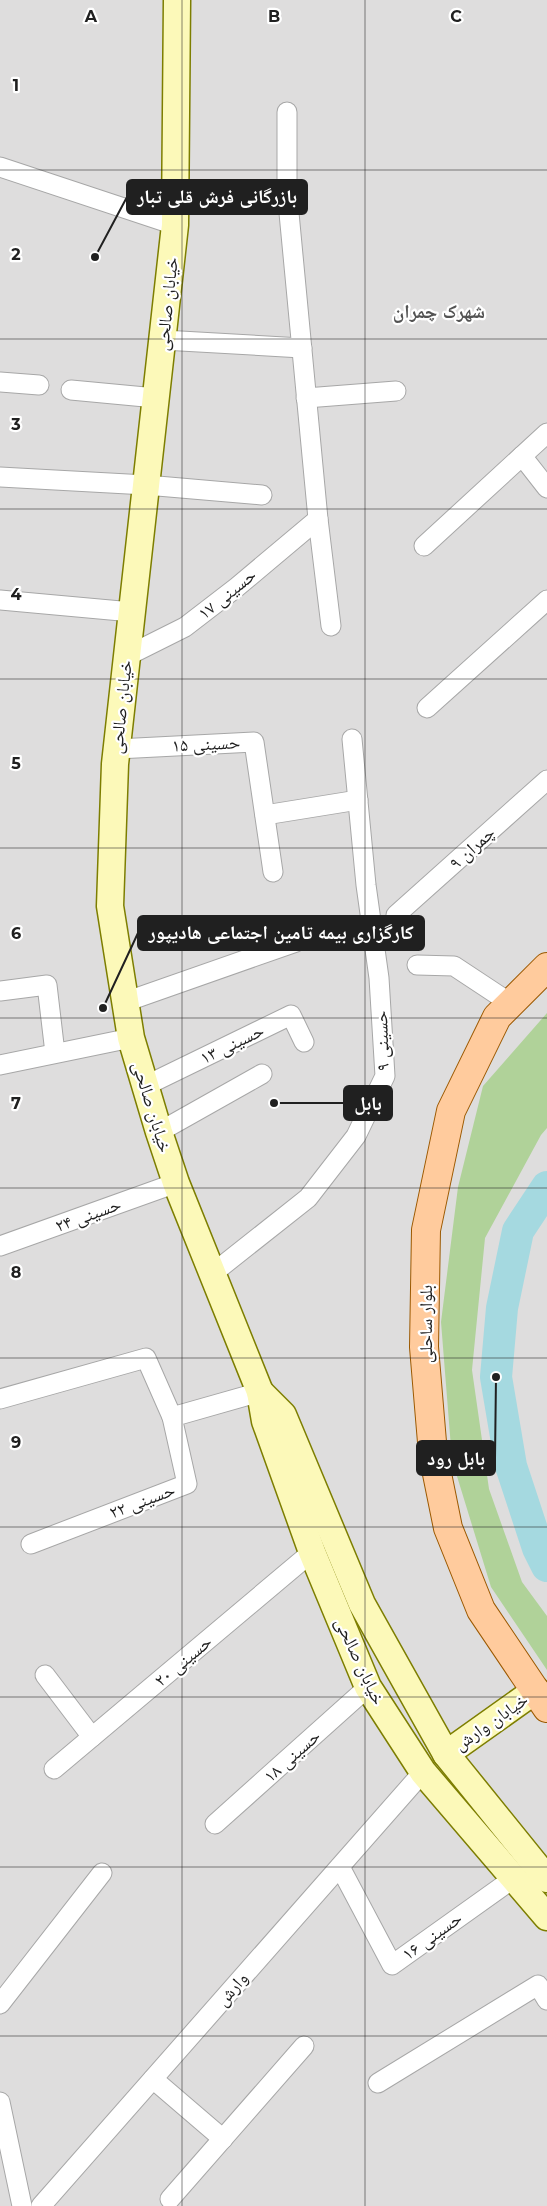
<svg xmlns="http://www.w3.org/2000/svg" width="547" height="2206" font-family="Montserrat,'Noto Naskh Arabic',sans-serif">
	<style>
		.residential { fill: #dedddd }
		.forest { fill: #b0d299 }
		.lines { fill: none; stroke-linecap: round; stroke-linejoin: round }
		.river { stroke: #a5d9e0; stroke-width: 32 }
		.street-casing { stroke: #a7a7a7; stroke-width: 21 }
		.secondary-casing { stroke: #7d7e00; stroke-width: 29 }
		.primary-casing { stroke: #9c5900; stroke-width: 30 }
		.street { stroke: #fff; stroke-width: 19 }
		.secondary { stroke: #fcf9b9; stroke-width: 26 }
		.primary { stroke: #ffcb9d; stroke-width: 28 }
		.grid { fill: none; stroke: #202020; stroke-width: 1; stroke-opacity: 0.55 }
		.labels { text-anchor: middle; stroke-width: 4.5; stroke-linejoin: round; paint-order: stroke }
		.street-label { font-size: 18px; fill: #202020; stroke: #fff }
		.neighbourhood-label { font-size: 19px; font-weight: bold; fill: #535353; stroke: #fff }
		.grid-label { font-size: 16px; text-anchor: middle; font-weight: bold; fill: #202020; stroke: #fff; stroke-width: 4.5; stroke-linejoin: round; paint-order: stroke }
		.leader { fill: none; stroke: #202020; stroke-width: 2 }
		.callout-dot { fill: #202020; stroke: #fff; stroke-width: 2 }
		.callout { fill: #202020; stroke: #202020; stroke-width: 2 }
		.callout-label { font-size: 19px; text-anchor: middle; font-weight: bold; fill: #fff }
	</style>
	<rect width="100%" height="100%" fill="#f1ece6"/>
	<rect class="residential" x="0" y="0" width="547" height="2206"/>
	<polygon class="forest" points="547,1013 547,1128 541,1135 485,1238 472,1370 489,1489 522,1582 547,1616 547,1670 491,1587 452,1460 441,1322 458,1187 483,1086"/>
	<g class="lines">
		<polyline class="river" points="547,1187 518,1231 502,1308 496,1377 511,1466 538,1548 547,1566"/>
		<g class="street-casing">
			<g id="street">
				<polyline points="287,112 287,192 318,519 331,626"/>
				<polyline points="0,167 175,225"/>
				<polyline points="163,340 302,348"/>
				<polyline points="0,382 39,385"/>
				<polyline points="71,390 156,398"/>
				<polyline points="306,398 396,391"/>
				<polyline points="522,456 547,488"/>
				<polyline points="0,477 146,485 262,495"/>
				<polyline points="424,546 547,433"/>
				<polyline points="0,600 132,612"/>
				<polyline points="127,656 185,627 237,587 318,519"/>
				<polyline points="427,708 547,600"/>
				<polyline points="117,749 254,742 273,872"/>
				<polyline points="265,815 358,800"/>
				<polyline points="396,915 547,780"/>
				<polyline points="417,965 454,966 510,1003"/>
				<polyline points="0,991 47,985 55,1053"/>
				<polyline points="125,1002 296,942"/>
				<polyline points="0,1065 131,1038"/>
				<polyline points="145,1086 291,1015 304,1042"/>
				<polyline points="159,1132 262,1074"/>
				<polyline points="0,1246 176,1183"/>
				<polyline points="212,1274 308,1198 356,1136 385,1076 379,978 366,885 352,739"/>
				<polyline points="0,1399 146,1358 172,1417"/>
				<polyline points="31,1544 187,1484 172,1417 260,1392"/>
				<polyline points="45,1675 92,1737"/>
				<polyline points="54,1769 312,1552"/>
				<polyline points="215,1824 368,1687"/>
				<polyline points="340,1867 392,1965 514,1878"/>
				<polyline points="0,2004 102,1873"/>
				<polyline points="153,2079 223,2139"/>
				<polyline points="378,2083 538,1985 547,2000"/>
				<polyline points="0,2102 22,2206"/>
				<polyline points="170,2199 304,2046"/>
				<polyline points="41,2206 423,1772"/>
			</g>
		</g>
		<g class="secondary-casing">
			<g id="secondary">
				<polyline points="177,0 175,225 115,764 110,906 131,1038 159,1132 176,1183 260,1392 265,1421 312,1552 368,1687 423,1772 547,1917"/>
				<polyline points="260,1392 283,1415 362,1604 446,1754 547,1879"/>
				<polyline points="446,1754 536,1690"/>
			</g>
		</g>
		<g class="primary-casing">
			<polyline id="primary" points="547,967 497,1017 451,1111 426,1230 424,1347 433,1454 448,1528 481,1610 547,1708"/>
		</g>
		<use href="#street" class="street"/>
		<use href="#secondary" class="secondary"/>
		<use href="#primary" class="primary"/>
	</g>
	<path class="grid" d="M182,0V2206M365,0V2206M0,170H547M0,339H547M0,509H547M0,679H547M0,848H547M0,1018H547M0,1188H547M0,1358H547M0,1527H547M0,1697H547M0,1867H547M0,2036H547"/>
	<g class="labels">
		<g class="street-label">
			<text transform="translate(167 304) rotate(-84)" y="6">خيابان صالحی</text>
			<text transform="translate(227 594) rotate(-39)" y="6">حسینی ۱۷</text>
			<text transform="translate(121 707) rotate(-84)" y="6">خيابان صالحی</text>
			<text transform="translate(206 744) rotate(-3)" y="6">حسینی ۱۵</text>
			<text transform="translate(472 848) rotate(-42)" y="6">چمران ۹</text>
			<text transform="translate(382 1041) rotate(-92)" y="6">حسینی ٩</text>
			<text transform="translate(232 1044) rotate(-26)" y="6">حسینی ۱۳</text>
			<text transform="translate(152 1107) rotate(73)" y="6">خيابان صالحی</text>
			<text transform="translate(88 1215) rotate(-20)" y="6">حسینی ۲۴</text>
			<text transform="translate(426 1324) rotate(-90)" y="6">بلوار ساحلی</text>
			<text transform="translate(142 1501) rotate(-21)" y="6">حسینی ۲۲</text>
			<text transform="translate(183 1661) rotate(-40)" y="6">حسینی ٢٠</text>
			<text transform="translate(360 1661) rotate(65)" y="6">خيابان صالحی</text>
			<text transform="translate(491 1722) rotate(-35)" y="6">خیابان وارش</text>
			<text transform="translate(292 1756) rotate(-42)" y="6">حسینی ۱۸</text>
			<text transform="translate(432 1936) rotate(-36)" y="6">حسینی ۱۶</text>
			<text transform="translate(232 1989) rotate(-49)" y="6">وارش</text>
		</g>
		<g class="neighbourhood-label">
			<text x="439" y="318">شهرک چمران</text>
		</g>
	</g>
	<g class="grid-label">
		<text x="91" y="22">A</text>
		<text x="274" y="22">B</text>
		<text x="456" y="22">C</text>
		<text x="16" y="91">1</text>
		<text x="16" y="260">2</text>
		<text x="16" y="430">3</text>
		<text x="16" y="600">4</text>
		<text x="16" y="769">5</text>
		<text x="16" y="939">6</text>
		<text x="16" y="1109">7</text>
		<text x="16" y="1278">8</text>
		<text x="16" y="1448">9</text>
	</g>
	<path class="leader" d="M95 257L127 197M103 1008L138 933M274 1103L344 1103M496 1377L495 1458"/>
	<g class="callout-dot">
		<circle cx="95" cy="257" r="5"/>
		<circle cx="103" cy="1008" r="5"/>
		<circle cx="274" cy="1103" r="5"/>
		<circle cx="496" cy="1377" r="5"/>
	</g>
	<g class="callout">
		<rect x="127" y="180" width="180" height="34" rx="5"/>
		<rect x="138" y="916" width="286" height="34" rx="5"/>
		<rect x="344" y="1086" width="48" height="34" rx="5"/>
		<rect x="417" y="1441" width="78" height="34" rx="5"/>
	</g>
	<g class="callout-label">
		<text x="217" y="203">بازرگانی فرش قلی تبار</text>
		<text x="281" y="939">کارگزاری بیمه تامین اجتماعی هادیپور</text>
		<text x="368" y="1110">بابل</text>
		<text x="456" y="1465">بابل رود</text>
	</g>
</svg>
